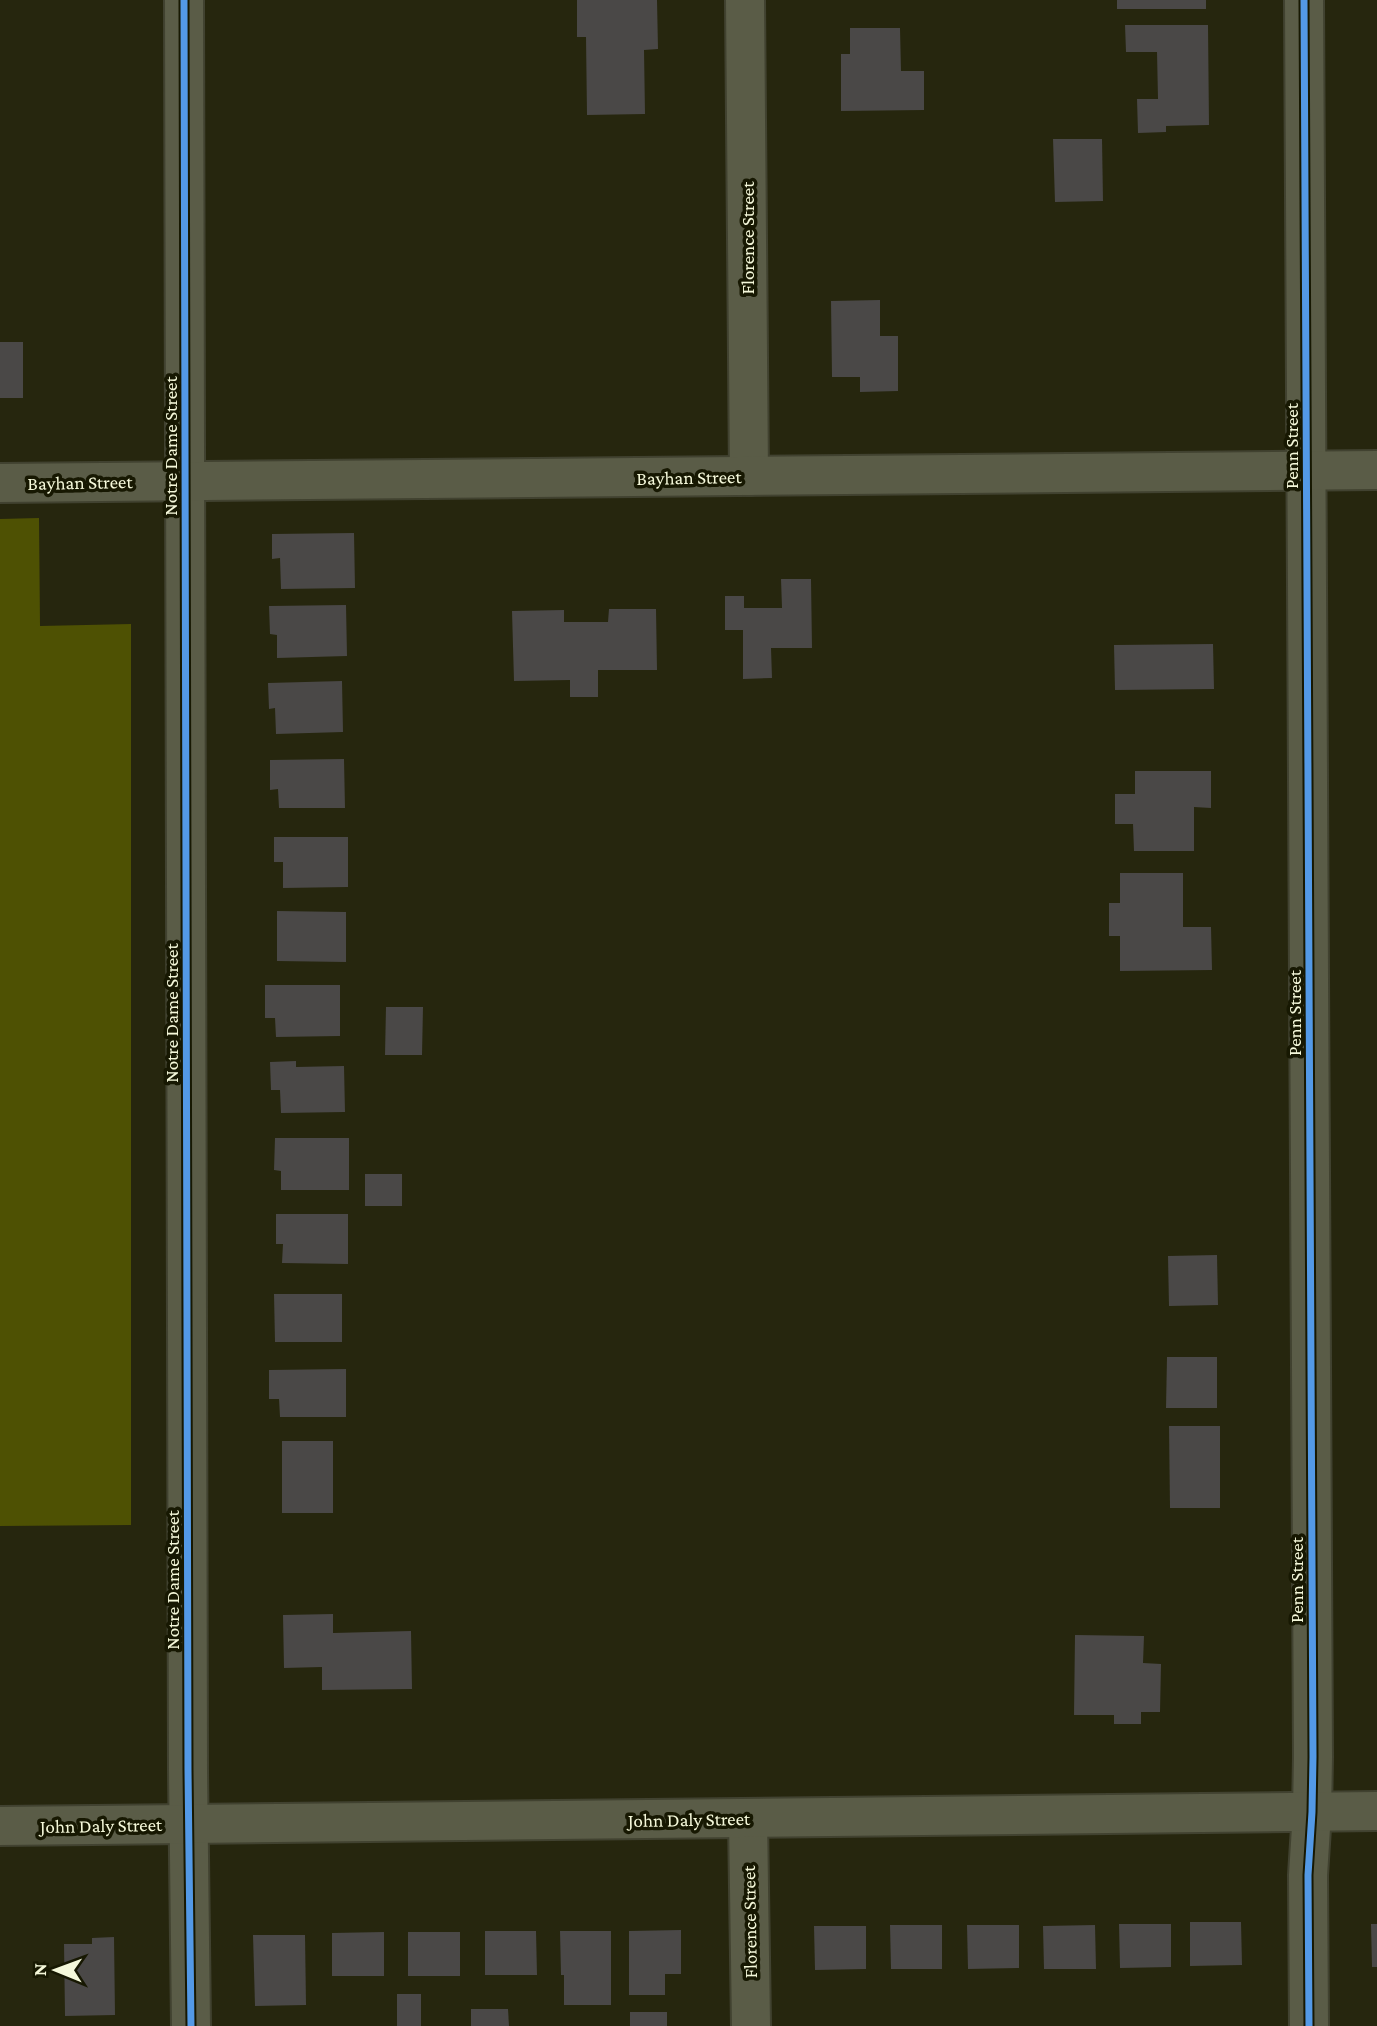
<svg xmlns="http://www.w3.org/2000/svg" width="1377" height="2026" font-family="'Crimson Pro',serif">
	<style>
		.green { fill: #4e5103 }
		.building { fill: #4a4847 }
		.lines { fill: none; stroke-linecap: round; stroke-linejoin: round }
		.minor-casing { stroke: #414230; stroke-width: 42 }
		.minor { stroke: #5a5c47; stroke-width: 38 }
		.cycleway-casing { stroke: #171802; stroke-width: 11 }
		.cycleway { stroke: #5399e6; stroke-width: 7 }
		.labels { text-anchor: middle; stroke-width: 7; stroke-linejoin: round; paint-order: stroke }
		.street-label { font-size: 19px; fill: #f5f8da; stroke: #171802 }
	</style>
	<rect width="100%" height="100%" fill="#26260e"/>
	<polygon class="green" points="39,518 40,626 131,624 131,1525 0,1526 0,519"/>
	<g class="building">
		<polygon points="577,0 657,0 658,49 644,50 645,114 587,115 586,37 577,37"/>
		<rect x="1117" y="0" width="89" height="9"/>
		<polygon points="1125,25 1208,25 1209,125 1166,126 1166,132 1138,133 1137,99 1158,99 1157,52 1126,52"/>
		<polygon points="850,28 900,28 901,71 924,71 924,110 841,111 841,54 850,54"/>
		<polygon points="1053,139 1102,139 1103,201 1055,202"/>
		<polygon points="880,300 880,336 898,336 898,391 860,392 860,377 832,377 831,301"/>
		<rect x="0" y="342" width="23" height="56"/>
		<polygon points="354,533 355,588 281,589 280,558 272,559 272,534"/>
		<polygon points="781,579 811,579 812,648 771,648 772,678 743,679 743,630 725,630 725,596 744,596 744,608 782,608"/>
		<polygon points="346,605 347,656 277,658 277,635 270,634 269,606"/>
		<polygon points="609,609 656,609 657,670 598,670 598,697 570,697 570,680 514,681 512,611 564,610 564,622 608,622"/>
		<polygon points="1213,644 1214,689 1115,690 1114,645"/>
		<polygon points="342,681 343,732 276,734 275,708 269,709 268,683"/>
		<polygon points="344,759 345,808 279,808 278,789 270,790 270,760"/>
		<polygon points="1135,771 1211,771 1211,808 1194,807 1194,851 1134,851 1133,824 1115,824 1115,794 1135,794"/>
		<polygon points="274,837 348,837 348,887 283,888 283,862 274,862"/>
		<polygon points="1120,873 1183,873 1183,927 1211,927 1212,970 1120,971 1120,936 1109,936 1109,903 1120,903"/>
		<polygon points="277,911 346,912 346,962 277,961"/>
		<polygon points="265,985 340,985 340,1036 276,1037 275,1018 265,1018"/>
		<polygon points="386,1007 423,1007 422,1055 385,1055"/>
		<polygon points="296,1061 296,1067 344,1066 345,1112 281,1113 280,1090 271,1090 270,1062"/>
		<polygon points="275,1138 349,1138 349,1190 281,1190 281,1171 274,1170"/>
		<rect x="365" y="1174" width="37" height="32"/>
		<polygon points="276,1214 348,1214 348,1264 282,1263 283,1244 276,1244"/>
		<polygon points="1217,1255 1218,1305 1169,1306 1168,1256"/>
		<polygon points="274,1294 342,1294 342,1342 275,1342"/>
		<polygon points="1167,1357 1217,1357 1217,1408 1166,1408"/>
		<polygon points="346,1369 346,1417 280,1417 279,1399 269,1399 269,1370"/>
		<polygon points="1169,1426 1220,1426 1220,1508 1170,1508"/>
		<rect x="282" y="1441" width="51" height="72"/>
		<polygon points="333,1614 333,1633 411,1631 412,1689 322,1690 322,1667 284,1668 283,1615"/>
		<polygon points="1075,1635 1144,1636 1143,1663 1161,1664 1160,1712 1141,1712 1141,1724 1114,1724 1114,1715 1074,1715"/>
		<polygon points="1190,1922 1241,1922 1242,1965 1190,1966"/>
		<polygon points="1119,1924 1171,1924 1171,1967 1120,1968"/>
		<polygon points="1371,1924 1377,1924 1377,1967 1372,1967"/>
		<polygon points="890,1925 942,1925 942,1969 891,1969"/>
		<polygon points="967,1925 1019,1925 1019,1968 968,1969"/>
		<polygon points="1095,1925 1096,1969 1044,1969 1043,1926"/>
		<polygon points="814,1926 866,1926 866,1969 815,1970"/>
		<polygon points="681,1930 681,1974 665,1974 665,1995 629,1995 629,1931"/>
		<polygon points="485,1931 536,1931 537,1975 485,1975"/>
		<polygon points="560,1931 611,1931 611,2005 564,2005 564,1975 561,1975"/>
		<polygon points="384,1932 384,1976 332,1976 332,1933"/>
		<rect x="408" y="1932" width="52" height="44"/>
		<polygon points="253,1935 305,1935 306,2005 255,2006"/>
		<polygon points="114,1937 115,2015 65,2016 64,1944 92,1944 92,1938"/>
		<rect x="397" y="1994" width="24" height="32"/>
		<polygon points="471,2009 508,2009 509,2026 471,2026"/>
		<rect x="630" y="2012" width="37" height="14"/>
	</g>
	<g class="lines">
		<g class="minor-casing">
			<g id="minor">
				<polyline points="184,0 188,1770 191,2026"/>
				<polyline points="745,0 749,476"/>
				<polyline points="1304,0 1313,1757 1312,1812 1308,1875 1309,2026"/>
				<polyline points="0,483 1377,470"/>
				<polyline points="748,1818 751,2026"/>
				<polyline points="0,1826 1377,1811"/>
			</g>
		</g>
		<use href="#minor" class="minor"/>
		<g class="cycleway-casing">
			<g id="cycleway">
				<polyline points="184,0 188,1770 191,2026"/>
				<polyline points="1304,0 1313,1757 1312,1812 1308,1875 1309,2026"/>
			</g>
		</g>
		<use href="#cycleway" class="cycleway"/>
	</g>
	<g class="labels">
		<g class="street-label">
			<text transform="translate(747 238) rotate(-90)" y="7">Florence Street</text>
			<text transform="translate(170 446) rotate(-90)" y="7">Notre Dame Street</text>
			<text transform="translate(1291 446) rotate(-90)" y="7">Penn Street</text>
			<text transform="translate(689 477) rotate(-1)" y="7">Bayhan Street</text>
			<text transform="translate(80 482) rotate(-1)" y="7">Bayhan Street</text>
			<text transform="translate(171 1013) rotate(-90)" y="7">Notre Dame Street</text>
			<text transform="translate(1294 1013) rotate(-90)" y="7">Penn Street</text>
			<text transform="translate(172 1580) rotate(-90)" y="7">Notre Dame Street</text>
			<text transform="translate(1296 1580) rotate(-90)" y="7">Penn Street</text>
			<text transform="translate(689 1819) rotate(-1)" y="7">John Daly Street</text>
			<text transform="translate(101 1825) rotate(-1)" y="7">John Daly Street</text>
			<text transform="translate(749 1922) rotate(-91)" y="7">Florence Street</text>
		</g>
	</g>
	<g transform="translate(56 1970) rotate(271)" stroke="#171802" stroke-width="5" paint-order="stroke">
	<path d="M0-5L12 26L0 18L-12 26Z" fill="#f5f8da"/>
	<text y="-10" font-size="19" font-weight="bold" text-anchor="middle" fill="#f5f8da">N</text>
	</g>
</svg>
